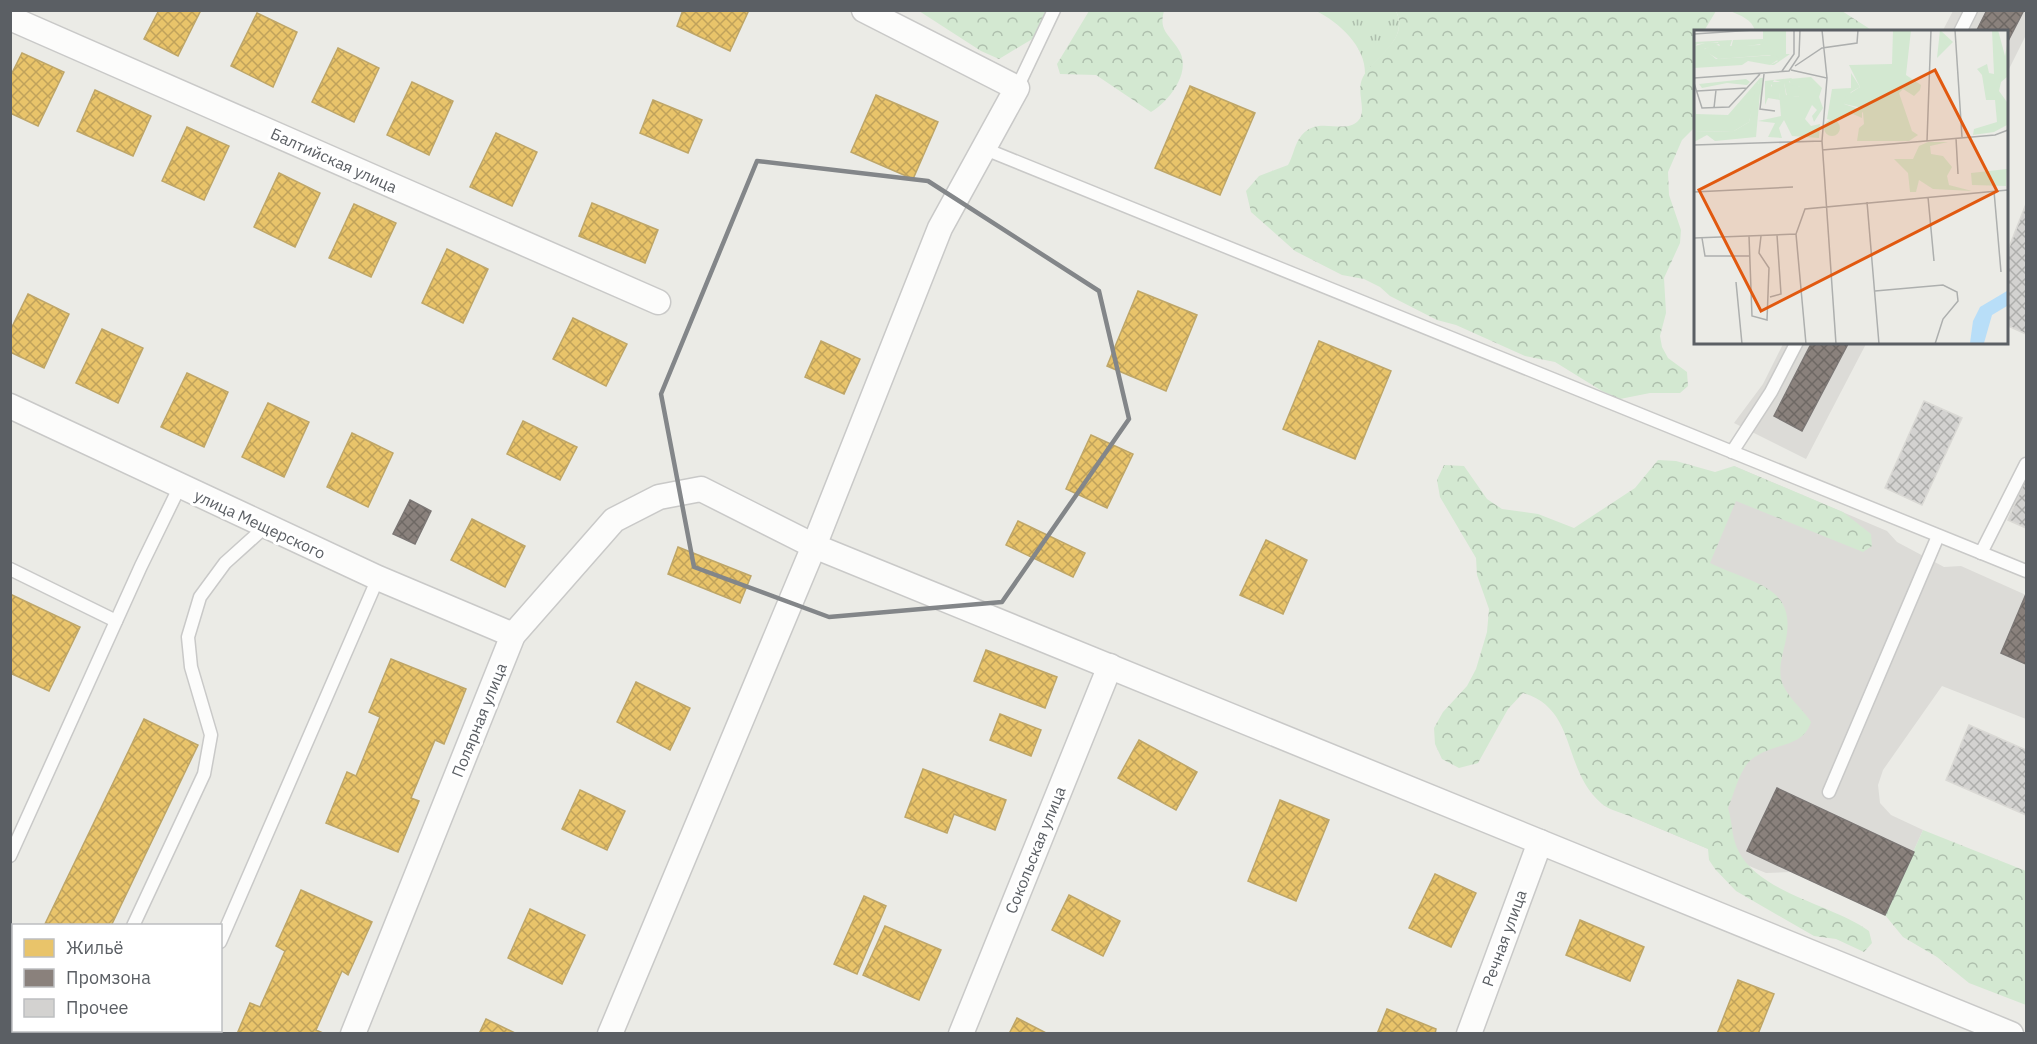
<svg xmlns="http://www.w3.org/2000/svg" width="2037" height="1044" font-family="'IBM Plex Sans',sans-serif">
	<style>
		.industrial { fill: #dcdbd7 }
		.grass { fill: url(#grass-tufts) }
		.forest { fill: url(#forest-crowns) }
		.homes { fill: url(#homes-cross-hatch); stroke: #bea668; stroke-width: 1.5 }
		.industry { fill: url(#industry-cross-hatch); stroke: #7c7775; stroke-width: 1.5 }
		.building { fill: url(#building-cross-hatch); stroke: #dad9d5; stroke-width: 1.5 }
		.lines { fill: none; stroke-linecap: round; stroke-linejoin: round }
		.lane-casing { stroke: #c9c9c8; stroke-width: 15 }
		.street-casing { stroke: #c9c9c8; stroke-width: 27 }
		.lane { stroke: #fcfcfb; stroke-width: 12 }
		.street { stroke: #fcfcfb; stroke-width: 24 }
		.marked { fill: none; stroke: #838689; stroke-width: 4.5; stroke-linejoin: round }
		.labels { text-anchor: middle; stroke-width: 6; stroke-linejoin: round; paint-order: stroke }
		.street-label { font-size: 16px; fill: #5b5f64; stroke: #fff }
		.inset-road { fill: none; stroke: #adafae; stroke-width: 1.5 }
		.view { fill: #e15910; fill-opacity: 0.15; stroke: #e15910; stroke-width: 3 }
		.inset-edge { fill: none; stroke: #5b5f64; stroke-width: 3 }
	</style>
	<defs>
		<pattern id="grass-tufts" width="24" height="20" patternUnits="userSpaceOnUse" patternTransform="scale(1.5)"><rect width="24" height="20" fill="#d3e8d1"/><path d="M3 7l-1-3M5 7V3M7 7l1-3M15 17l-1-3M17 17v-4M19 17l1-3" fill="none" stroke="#aebfad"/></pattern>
		<pattern id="forest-crowns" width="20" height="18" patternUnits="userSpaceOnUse" patternTransform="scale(1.5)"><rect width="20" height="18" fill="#d3e8d1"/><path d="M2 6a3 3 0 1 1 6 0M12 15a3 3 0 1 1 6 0" fill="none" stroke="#aebfad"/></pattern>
		<pattern id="homes-cross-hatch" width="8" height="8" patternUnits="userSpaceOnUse" patternTransform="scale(1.5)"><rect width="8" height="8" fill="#e9c46a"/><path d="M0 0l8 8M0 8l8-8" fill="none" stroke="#c0a25b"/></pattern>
		<pattern id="industry-cross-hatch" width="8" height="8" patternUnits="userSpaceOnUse" patternTransform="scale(1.5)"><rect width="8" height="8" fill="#8a817c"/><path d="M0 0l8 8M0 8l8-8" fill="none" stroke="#6e6864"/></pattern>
		<pattern id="building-cross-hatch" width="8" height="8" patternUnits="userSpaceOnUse" patternTransform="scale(1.5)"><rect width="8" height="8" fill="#d3d2d0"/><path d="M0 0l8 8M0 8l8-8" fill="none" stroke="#aeaeac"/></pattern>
	</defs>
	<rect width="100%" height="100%" fill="#ebebe6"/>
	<g class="industrial">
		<polygon points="1953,11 2026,11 2026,35 2006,75 2006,32 1942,32"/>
		<polygon points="1784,342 1867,342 1806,459 1734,423 1763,384"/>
		<polygon points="1734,466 1887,531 1897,542 1944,567 1961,566 2026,595 2026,719 1942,686 1883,770 1878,785 1880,803 1891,815 1923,830 1885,915 1791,872 1766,873 1603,805"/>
	</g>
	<path class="grass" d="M1316,11H1396C1409,39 1378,55 1365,74C1366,47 1339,22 1316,11Z"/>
	<g class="forest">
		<polygon points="919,11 1050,11 1034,38 999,59 981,51"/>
		<path d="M1089,11H1164C1158,32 1171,35 1180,52C1191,74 1168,102 1151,112L1096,75L1060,74L1057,64Z"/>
		<path d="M1396,11H1716L1704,31L1695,32V127L1682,140L1668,172L1669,195L1681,230L1680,243L1664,278L1666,313L1660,336L1662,347L1668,358L1687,372L1688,386L1680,393H1650L1620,399L1602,391L1555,362L1525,356L1456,325L1437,320L1390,296L1380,287L1364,279L1342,275L1295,251L1251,212L1246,191L1259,176L1288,165C1293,156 1294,147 1299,139C1315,113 1343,136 1358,121C1368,111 1355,92 1363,77C1375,55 1410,40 1396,11Z"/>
		<path d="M1730,11H1842L1873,31H1755C1752,19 1741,16 1730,11Z"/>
		<path d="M1658,460L1676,461L1715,472L1734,466L1843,512L1871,534L1872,546L1863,552L1736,501L1710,563C1754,585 1801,585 1784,648C1781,660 1778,673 1783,685C1789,699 1803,709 1811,722C1802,751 1767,741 1747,764C1738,776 1734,794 1728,808C1733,824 1731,837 1739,852C1761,894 1834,905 1869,931L1872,943L1864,952L1836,939L1814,936L1736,891L1715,869L1709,860L1708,849C1683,838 1657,828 1632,817C1623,813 1609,810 1602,804C1561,769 1578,709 1523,693L1508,709L1478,763L1459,768L1442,759L1435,744L1434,728L1443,712L1467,686L1476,669L1487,632L1489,609L1477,575L1476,558L1440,497L1437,480L1444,465L1464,466L1487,499L1502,509L1538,514L1574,528L1635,488Z"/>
		<polygon points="1923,830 2026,871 2026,1005 1969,983 1937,957 1903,937 1885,915"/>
	</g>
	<g class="homes">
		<polygon points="159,10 201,10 178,56 144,39"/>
		<polygon points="683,10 749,10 730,51 677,26"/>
		<polygon points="257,13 297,32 273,87 231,66"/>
		<polygon points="338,48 379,68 354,122 312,102"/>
		<polygon points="22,53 64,72 38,126 10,113 10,77"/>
		<polygon points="412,82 453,101 429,155 387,135"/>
		<polygon points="1190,86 1255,113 1220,195 1155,168"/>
		<polygon points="95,90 151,116 133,156 77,131"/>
		<polygon points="876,95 938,122 913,179 851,152"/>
		<polygon points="653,100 702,120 688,153 640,133"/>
		<polygon points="187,127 229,146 204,200 162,181"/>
		<polygon points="496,133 537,152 512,206 470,187"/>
		<polygon points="279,173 320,193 295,247 254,227"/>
		<polygon points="592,203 658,230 645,263 579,236"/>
		<polygon points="354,204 396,223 371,277 329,258"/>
		<polygon points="447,249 488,269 463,323 422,303"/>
		<polygon points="1138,291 1197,315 1166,391 1107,366"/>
		<polygon points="28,294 69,314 44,368 10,352 10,331"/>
		<polygon points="573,318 627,344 606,386 553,359"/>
		<polygon points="102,329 143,348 118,403 76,383"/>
		<polygon points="821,341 860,359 844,394 805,377"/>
		<polygon points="1319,341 1391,371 1355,459 1283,429"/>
		<polygon points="187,373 228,392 204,447 161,427"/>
		<polygon points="268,403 309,422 284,477 242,457"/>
		<polygon points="523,421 577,447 560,480 507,454"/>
		<polygon points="352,433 393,453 368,507 327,487"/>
		<polygon points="1091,435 1133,454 1107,508 1066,489"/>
		<polygon points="472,519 525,546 505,587 451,560"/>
		<polygon points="1018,521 1085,553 1073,577 1006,545"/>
		<polygon points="1266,540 1307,560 1283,614 1240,595"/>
		<polygon points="678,547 751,576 740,603 668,574"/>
		<polygon points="10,594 80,627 49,691 10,673"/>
		<polygon points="986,650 1057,677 1045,708 974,681"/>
		<polygon points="391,659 466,689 444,744 435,740 411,798 419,801 398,852 326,823 347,772 356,776 380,717 369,712"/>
		<polygon points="636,682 690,708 670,750 617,722"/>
		<polygon points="1000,714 1041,730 1031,756 990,740"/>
		<polygon points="144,719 198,745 111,926 44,926"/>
		<polygon points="1139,740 1197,772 1176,810 1118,778"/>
		<polygon points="923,769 1006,800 995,830 954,814 947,833 905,817"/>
		<polygon points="580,790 625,811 607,850 562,829"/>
		<polygon points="1280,800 1329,820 1296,901 1248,881"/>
		<polygon points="1435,874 1476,893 1451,947 1409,928"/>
		<polygon points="301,890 372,922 348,975 342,971 316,1030 325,1034 237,1034 250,1003 260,1007 285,951 276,946"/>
		<polygon points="1069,895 1120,921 1103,956 1052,930"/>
		<polygon points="864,896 886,906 857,974 834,964"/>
		<polygon points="530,909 585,935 562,984 508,958"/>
		<polygon points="1580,920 1644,947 1630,981 1566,955"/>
		<polygon points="885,926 941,950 919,1000 863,975"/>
		<polygon points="1738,980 1774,994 1758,1034 1717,1034"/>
		<polygon points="14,990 14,1030 60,1030 59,1034 10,1034 10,996"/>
		<polygon points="1387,1009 1436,1029 1435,1034 1377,1034"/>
		<polygon points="1017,1018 1048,1034 1009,1034"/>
		<polygon points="486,1019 517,1034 479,1034"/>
	</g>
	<g class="industry">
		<polygon points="1987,10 2024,10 2006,45 2006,32 1976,32"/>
		<polygon points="1812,342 1849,342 1802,431 1774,416"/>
		<polygon points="410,500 431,511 415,544 393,534"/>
		<polygon points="2026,594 2026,664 2001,653"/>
		<polygon points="1777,788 1914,852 1885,915 1747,851"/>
	</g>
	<g class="building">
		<polygon points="2026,204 2026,334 2006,325 2006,255"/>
		<polygon points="1924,401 1962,418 1922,505 1885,488"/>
		<polygon points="2026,478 2026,528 2008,520"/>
		<polygon points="1969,725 2026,750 2026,815 1946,780"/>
	</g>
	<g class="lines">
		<g class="lane-casing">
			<g id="lane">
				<polyline points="1960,32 1971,10"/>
				<polyline points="1017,88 1054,10"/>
				<polyline points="985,149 2026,571"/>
				<polyline points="1732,452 1771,392 1797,342"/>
				<polyline points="1981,553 2026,464"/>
				<polyline points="10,569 116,621"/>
				<polyline points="1829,792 1938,536"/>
				<polyline points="10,856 141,566 180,486"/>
				<polyline points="133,926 204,774 211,735 191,667 188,637 200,597 225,563 266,526"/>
				<polyline points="220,942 378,578"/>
				<polyline points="79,1034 80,1030"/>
			</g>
		</g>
		<g class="street-casing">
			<g id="street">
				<polyline points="10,18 658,302"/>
				<polyline points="10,406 378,578 513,635"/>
				<polyline points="353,1034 513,635 614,520 659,497 701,489 814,546 2011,1034"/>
				<polyline points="610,1034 814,546 940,228 1017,88 864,10"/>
				<polyline points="961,1034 1110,666"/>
				<polyline points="1469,1034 1540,842"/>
			</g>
		</g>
		<use href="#lane" class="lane"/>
		<use href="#street" class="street"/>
	</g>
	<path class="marked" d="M757,161L928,181L1099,291L1129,419L1002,602L829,617L694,567L661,394Z"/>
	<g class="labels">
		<g class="street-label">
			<text transform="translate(334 160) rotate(24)" y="6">Балтийская улица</text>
			<text transform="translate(260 524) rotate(25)" y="6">улица Мещерского</text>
			<text transform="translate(479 720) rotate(-68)" y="6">Полярная улица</text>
			<text transform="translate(1035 850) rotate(-68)" y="6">Сокольская улица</text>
			<text transform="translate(1504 938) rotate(-70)" y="6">Речная улица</text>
		</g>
	</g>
	<g transform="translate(1694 30)">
		<rect width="314" height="314" fill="#ebebe6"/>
		<path d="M92,0V24H96L80,35H76L84,31L76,25L24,29L9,20L20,14L26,16L24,12L3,14L0,18V12L38,10L36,16L66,15L73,1ZM157,43L166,57L157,62L150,74L168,80V88L159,84L140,91L133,89L138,59L157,58ZM66,48H69L67,78L65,52L55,92L40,101L0,102V69L2,84L34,85ZM98,48L95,52L106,57L107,67L93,66L90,53L80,50L77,56L85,61L86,70L74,68L71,75V51ZM52,49L56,52L53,55L33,53L8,58L5,54Z" fill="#d3e8d1"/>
		<path d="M69,0H74L68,14L37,18L39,10L69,9ZM199,0H217L212,45L227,55L226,60L220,66L209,59L205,63L218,101L224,105L215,111H163L165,98L170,94L169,83L164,77L150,74L152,66L166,57L155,35L198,34ZM246,0L259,12L243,28ZM298,0H304L311,26L313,15V47L307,52L305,61L313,72V95L300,102L279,105L280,99L303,92L301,70H292L288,45L283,39L293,34L295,43L300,44ZM14,12L28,13L10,19L22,29L82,25L85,29L76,35L54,31L48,35L0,38L1,16ZM117,47L128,58L125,67L129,78L120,92L118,86L123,80L118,75L111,89L117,96L126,94L125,108L98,106L90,90L85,98L88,108L74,107L81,93L64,91L87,86L85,62L78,58V52H90L92,65L105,67L106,57L97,55L95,49ZM67,52L62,107L21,111L13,105L0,112V102L40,101L55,92L62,55ZM130 98a8 8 0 1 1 16 0a8 8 0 1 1-16 0ZM234,112H254L236,116L237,124L249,126L258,137L253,146L255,155L278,161L239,159L225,150L222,162H216L214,143L200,129H219L225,116ZM313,139L312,156L278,155L277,143Z" fill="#d3e8d1"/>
		<path d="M313,261V276L298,285L290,313H276L279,291L286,277Z" fill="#b8def8"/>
		<path class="inset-road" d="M128,0L133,48M261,0L268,107M0,4L60,0M101,36L128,18L163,13L164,0M97,40L133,48L128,111M88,41L100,24V0M70,44L66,79L81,81M0,48L95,41L105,26L106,0M0,53L8,78L35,77L66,44M3,61L53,58M20,78L22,60M262,108L264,144M233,111L237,0M0,115L128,111L142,314M128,120L301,105L314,100M300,161L307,242M0,162L99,157M234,167L240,231M173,172L185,314M55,206L58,286L73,290L75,238L65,223L67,206M0,208L102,204M8,208L11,226H56M42,252L48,314M181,261L249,255L263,262L264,271L249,289L241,314M76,267L87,264L83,205M112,314L102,204L111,179L314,160"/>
		<path class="view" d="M241,40L303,161L67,281L5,160Z"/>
		<rect width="314" height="314" class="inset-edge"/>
	</g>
	<rect width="2037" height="1044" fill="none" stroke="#5b5f64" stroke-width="24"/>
	<rect x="12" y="924" width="210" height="108" fill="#ffffff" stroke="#bdbfc1" stroke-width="1.5"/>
	<rect x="24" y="939" width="30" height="18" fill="#e9c46a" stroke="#bdbfc1" stroke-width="1.5"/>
	<text x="66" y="954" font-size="18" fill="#5b5f64">Жильё</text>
	<rect x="24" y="969" width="30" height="18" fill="#8a817c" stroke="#bdbfc1" stroke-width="1.5"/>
	<text x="66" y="984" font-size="18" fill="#5b5f64">Промзона</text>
	<rect x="24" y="999" width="30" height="18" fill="#d3d2d0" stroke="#bdbfc1" stroke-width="1.5"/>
	<text x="66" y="1014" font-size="18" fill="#5b5f64">Прочее</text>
</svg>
